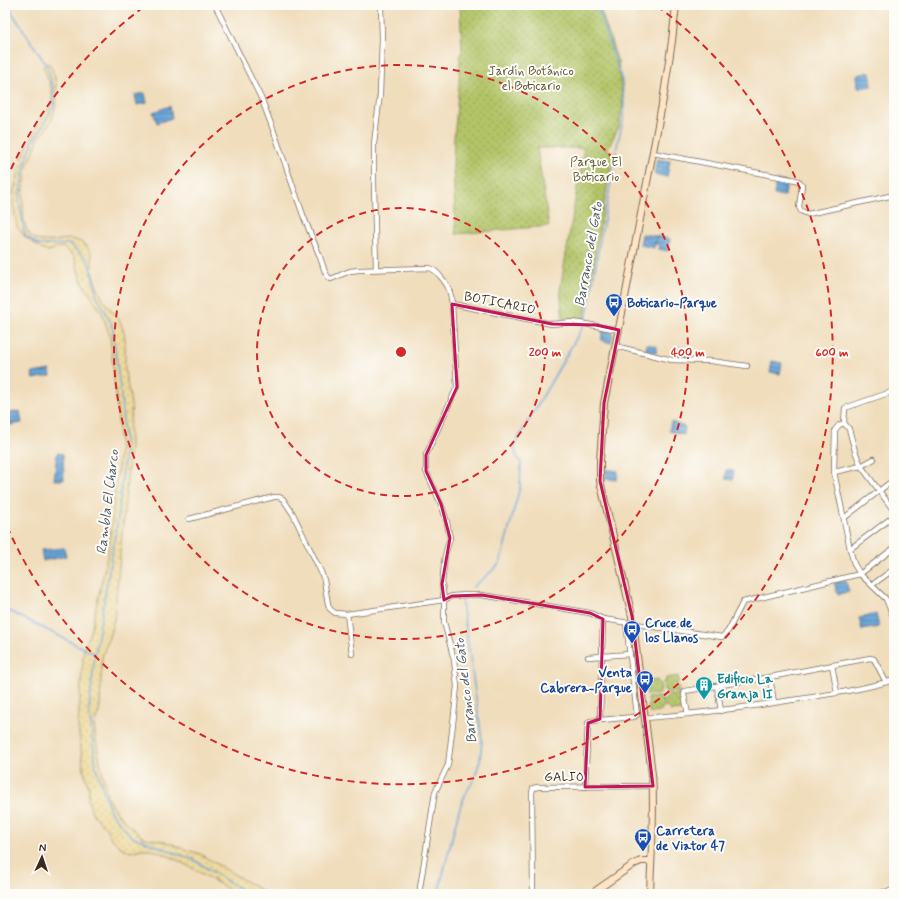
<svg xmlns="http://www.w3.org/2000/svg" width="899" height="899" font-family="Mynerve,sans-serif">
	<style>
		.sand { fill: url(#sand-dots); stroke: #94825e }
		.park { fill: url(#park-dots); stroke: #767742 }
		.water { fill: url(#water-rules); stroke: #50667a }
		.lines { fill: none; stroke-linecap: round; stroke-linejoin: round }
		.stream { stroke: #66a3d7; stroke-width: 1.5 }
		.street-casing { stroke: #7a6955; stroke-width: 6 }
		.secondary-casing { stroke: #7a6955; stroke-width: 8 }
		.street { stroke: #fff; stroke-width: 4.5 }
		.secondary { stroke: #fee5c5; stroke-width: 6 }
		.marked { fill: none; stroke: #c2185b; stroke-width: 3; stroke-linejoin: round }
		.ring { fill: none; stroke: #d62828; stroke-width: 2; stroke-dasharray: 7 5 }
		.labels { text-anchor: middle; stroke-width: 4; stroke-linejoin: round; paint-order: stroke }
		.park-label { font-size: 13px; fill: #5f5834; stroke: #fdfcf7 }
		.street-label { font-size: 13px; fill: #3b2a1e; stroke: #fdfcf7 }
		.transit-label { font-size: 13px; font-weight: bold; fill: #164399; stroke: #fdfcf7; text-anchor: start }
		.culture-label { font-size: 13px; font-weight: bold; fill: #0d838f; stroke: #fdfcf7; text-anchor: start }
		.water-label { font-size: 14px; font-style: italic; fill: #4c5a68; stroke: #fdfcf7 }
		.centre { fill: #d62828; stroke: #fdfcf7; stroke-width: 2 }
		.ring-label { font-size: 12px; text-anchor: middle; font-weight: bold; fill: #d62828; stroke: #fdfcf7; stroke-width: 4; stroke-linejoin: round; paint-order: stroke }
	</style>
	<defs>
		<pattern id="sand-dots" width="8" height="8" patternUnits="userSpaceOnUse"><rect width="8" height="8" fill="#eeda9e"/><path d="M2 2h.1M6 6h.1" fill="none" stroke="#cdbb88" stroke-width="1.8" stroke-linecap="round"/></pattern>
		<pattern id="park-dots" width="8" height="8" patternUnits="userSpaceOnUse"><rect width="8" height="8" fill="#b2c467"/><path d="M2 2h.1M6 6h.1" fill="none" stroke="#929f54" stroke-width="1.8" stroke-linecap="round"/></pattern>
		<pattern id="water-rules" width="6" height="5" patternUnits="userSpaceOnUse"><rect width="6" height="5" fill="#66a3d7"/><path d="M0 2.5h6" fill="none" stroke="#5585ae"/></pattern>
	</defs>
	<rect width="100%" height="100%" fill="#fdfcf7"/>
	<filter id="ink" filterUnits="userSpaceOnUse"><feTurbulence type="fractalNoise" baseFrequency=".025" numOctaves="2"/><feDisplacementMap in="SourceGraphic" scale="8" xChannelSelector="R" yChannelSelector="G"/><feConvolveMatrix kernelMatrix="1 2 1 2 8 2 1 2 1" color-interpolation-filters="sRGB"/></filter>
	<filter id="wash" filterUnits="userSpaceOnUse"><feTurbulence type="fractalNoise" baseFrequency=".012" numOctaves="4" result="noise"/><feDisplacementMap in="SourceGraphic" scale="16" xChannelSelector="R" yChannelSelector="G"/><feGaussianBlur stdDeviation="0.9" result="paint"/><feColorMatrix in="noise" values="0 0 0 0 0 0 0 0 0 0 0 0 0 0 0 0 0 1.4 0 .05"/><feComposite in="paint" operator="in"/></filter>
	<g filter="url(#wash)">
		<rect width="100%" height="100%" fill="#f0ddbc"/>
		<path class="sand" d="M49,63C51,68 54,73 55,78C59,96 56,116 45,131C44,133 41,135 39,138C35,146 34,156 28,163C25,180 13,239 42,241C61,243 76,231 90,251C93,256 92,259 92,265C92,272 94,279 97,286C99,291 102,297 105,302C110,310 118,316 121,324C128,338 124,355 125,370C126,382 130,393 131,405C132,412 131,414 130,420C129,429 130,439 130,448L114,620L107,644L103,653L102,659L100,706L99,712L94,725L98,752L108,799L116,812L128,825L144,838L159,840L173,844L178,847L200,854L267,894H237L192,868L169,856L150,849H141L130,852L119,846L111,838L106,828L93,815L88,801L89,789L84,772L78,726L83,658L84,649L91,630L109,547L120,449L118,420L110,336L102,313L83,284L79,273L74,256L63,247L57,248L49,251L43,250L25,237L17,227L13,203L14,190L22,159L27,146L33,136L41,115L48,110L52,100V90L43,66Z"/>
		<g class="park">
			<polygon points="460,5 599,5 618,62 623,102 619,127 608,148 604,148 613,152 584,321 563,318 560,290 584,148 537,148 549,226 456,234 453,167 454,138 459,84 460,57 462,51"/>
			<polygon points="678,676 679,681 677,682 679,692 667,693 665,690 664,690 663,682 665,682 666,678"/>
			<polygon points="657,680 659,683 660,683 661,690 660,691 659,694 647,695 646,682"/>
			<polygon points="680,694 683,710 671,711 667,707 666,707 665,699 666,699 668,696"/>
			<polygon points="659,697 661,700 663,700 664,707 662,708 660,712 651,713 649,712 648,698"/>
		</g>
		<g class="water">
			<polygon points="870,72 872,86 858,88 857,75"/>
			<polygon points="145,93 147,103 137,105 135,95"/>
			<polygon points="170,106 172,118 157,123 153,112"/>
			<polygon points="657,159 670,161 667,177 654,174"/>
			<polygon points="776,180 787,182 785,196 774,195"/>
			<polygon points="642,234 656,236 654,248 640,245"/>
			<polygon points="657,236 670,239 668,251 658,249 659,245 655,244"/>
			<polygon points="603,330 613,333 611,343 601,340"/>
			<polygon points="647,344 657,346 656,353 645,350"/>
			<polygon points="676,347 686,349 686,357 679,358 674,358"/>
			<polygon points="772,361 782,363 780,374 770,372"/>
			<polygon points="50,370 51,376 33,379 32,373"/>
			<polygon points="20,411 22,423 5,426 5,414"/>
			<polygon points="671,422 685,427 684,435 669,431"/>
			<polygon points="57,453 63,454 64,480 54,480"/>
			<polygon points="606,469 618,471 617,480 605,479"/>
			<polygon points="726,470 734,471 733,480 726,479"/>
			<polygon points="64,548 66,556 43,561 41,550"/>
			<polygon points="845,580 849,591 838,595 834,583"/>
			<polygon points="876,614 879,627 862,630 859,618"/>
		</g>
		<g class="lines">
			<g class="stream">
				<polyline points="7,5 47,66 54,91 54,104 46,120 33,142 25,163 19,200 25,236 39,245 70,244 88,260 97,296 112,325 121,396 125,450 118,518 95,654 89,710 96,767 110,811 131,836 194,860 248,894"/>
				<polyline points="586,321 618,141 623,121 624,104 622,81 597,5"/>
				<polyline points="473,587 492,571 500,563 520,487 521,463 516,455 515,447 515,444 584,325"/>
				<polyline points="5,609 95,654"/>
				<polyline points="438,894 459,810 466,793 475,777 480,760 482,740 462,603 463,600"/>
			</g>
		</g>
	</g>
	<g filter="url(#ink)">
		<g class="lines">
			<g class="street-casing">
				<g id="street">
					<path d="M215,5L262,100L274,132L303,215L320,257L325,272L328,277L331,279L350,271L359,270L430,268C436,270 447,283 449,290C451,294 451,299 452,304L552,324L572,322L580,323L619,330"/>
					<polyline points="653,153 796,180 800,182 802,185 799,207 801,211 808,214 894,195"/>
					<polyline points="376,269 374,184 374,144 380,94 382,39 381,5"/>
					<polyline points="615,346 672,360 711,361 747,366"/>
					<polyline points="894,391 845,408 844,423 839,425 835,430 834,472 850,549 854,564 860,574 886,599 894,619"/>
					<polyline points="844,423 849,429 855,451 861,466 894,511"/>
					<polyline points="834,472 861,466 874,459"/>
					<polyline points="844,518 892,481 894,483"/>
					<polyline points="189,519 274,497 279,497 283,499 293,514 321,572 324,580 328,604 330,609 335,613 347,614"/>
					<polyline points="850,549 894,516"/>
					<polyline points="872,585 894,569"/>
					<polyline points="352,654 347,614 444,600 452,596 466,595 482,595 590,613 603,619 722,637 728,631 743,602 860,574 894,548"/>
					<polyline points="588,657 630,654"/>
					<polyline points="832,665 837,693"/>
					<polyline points="770,677 774,703"/>
					<polyline points="717,686 721,711"/>
					<polyline points="688,714 684,695 685,691 770,677 870,658 874,659 886,682"/>
					<path d="M645,718C694,714 743,708 792,700C826,695 860,690 894,680"/>
					<polyline points="600,719 603,619"/>
					<polyline points="585,787 588,723 590,721 634,717 637,715 626,623"/>
					<polyline points="419,894 435,792 448,765 454,715 457,686 454,660 444,622 444,600 442,584 445,555 450,538 447,522 441,504 426,471 426,455 457,387 452,304"/>
					<polyline points="533,894 532,793 533,788 538,787 653,786"/>
					<polyline points="876,894 894,890"/>
				</g>
			</g>
			<g class="secondary-casing">
				<g id="secondary">
					<polyline points="591,894 634,864 641,861 651,861"/>
					<path d="M650,894C651,854 655,814 652,774L632,616L600,481V460L604,403L622,313L664,94L672,41L676,5"/>
				</g>
			</g>
			<use href="#street" class="street"/>
			<use href="#secondary" class="secondary"/>
		</g>
	</g>
	<path class="marked" d="M452,304L552,324L596,325L619,330L604,403L600,481L632,616L653,786L585,787L588,723L600,719L603,619L590,613L482,595L452,596L444,600L442,584L450,538L441,504L426,471V455L457,387Z"/>
	<g class="ring">
		<circle cx="401" cy="352" r="144"/>
		<circle cx="401" cy="352" r="287"/>
		<path d="M6 180A431 431 0 0 1 145 6M657 6A431 431 0 1 1 6 524"/>
	</g>
	<defs>
		<g id="bus-pin" transform="scale(0.9)"><path d="M0 17L-7.5 6A9.5 9.5 0 1 1 7.5 6Z" fill="#1a4fb4" stroke="#fdfcf7"/><path d="M-5-6H5V4H4V6H2V4H-2V6H-4V4H-5ZM-3.5-4V0h7V-4ZM-3.5 1.2v1.5H-2V1.2ZM2 1.2v1.5H3.5V1.2Z" fill="#fff"/></g>
		<g id="building-pin" transform="scale(0.9)"><path d="M0 17L-7.5 6A9.5 9.5 0 1 1 7.5 6Z" fill="#0f9aa8" stroke="#fdfcf7"/><path d="M-4-6H4V6H1V3H-1V6H-4ZM-2.5-4.3h1.7v1.8h-1.7ZM.8-4.3h1.7v1.8H.8ZM-2.5-1h1.7V.8h-1.7ZM.8-1h1.7V.8H.8Z" fill="#fff"/></g>
	</defs>
	<g fill-rule="evenodd">
		<use href="#bus-pin" x="614" y="302"/>
		<use href="#bus-pin" x="632" y="629"/>
		<use href="#bus-pin" x="645" y="679"/>
		<use href="#building-pin" x="704" y="685"/>
		<use href="#bus-pin" x="643" y="837"/>
	</g>
	<g class="labels">
		<g class="park-label">
			<text x="531" y="75">Jardín Botánico<tspan x="531" dy="15">el Boticario</tspan></text>
			<text x="596" y="166">Parque El<tspan x="596" dy="15">Boticario</tspan></text>
		</g>
		<g class="street-label">
			<text transform="translate(500 302) rotate(11)" y="5">BOTICARIO</text>
			<text x="564" y="781">GALIO</text>
		</g>
		<g class="transit-label">
			<text x="627" y="307">Boticario-Parque</text>
			<text x="645" y="627">Cruce de<tspan x="645" dy="15">los Llanos</tspan></text>
			<text x="632" y="677" text-anchor="end">Venta<tspan x="632" dy="15">Cabrera-Parque</tspan></text>
			<text x="656" y="835">Carretera<tspan x="656" dy="15">de Viator 47</tspan></text>
		</g>
		<g class="culture-label">
			<text x="717" y="683">Edificio La<tspan x="717" dy="15">Granja II</tspan></text>
		</g>
		<g class="water-label">
			<text transform="translate(588 254) rotate(-80)" y="5">Barranco del Gato</text>
			<text transform="translate(107 502) rotate(-83)" y="5">Rambla El Charco</text>
			<text transform="translate(465 691) rotate(-97)" y="5">Barranco del Gato</text>
		</g>
	</g>
	<circle cx="401" cy="352" r="6" class="centre"/>
	<g class="ring-label">
		<text x="545" y="356">200 m</text>
		<text x="688" y="356">400 m</text>
		<text x="832" y="356">600 m</text>
	</g>
	<rect width="899" height="899" fill="none" stroke="#fdfcf7" stroke-width="20"/>
	<g transform="translate(42 857) rotate(3)" stroke="#fdfcf7" stroke-width="3" paint-order="stroke">
	<path d="M0-3L7 15L0 10L-7 15Z" fill="#3b2a1e"/>
	<text y="-6" font-size="11" font-weight="bold" text-anchor="middle" fill="#3b2a1e">N</text>
	</g>
</svg>
